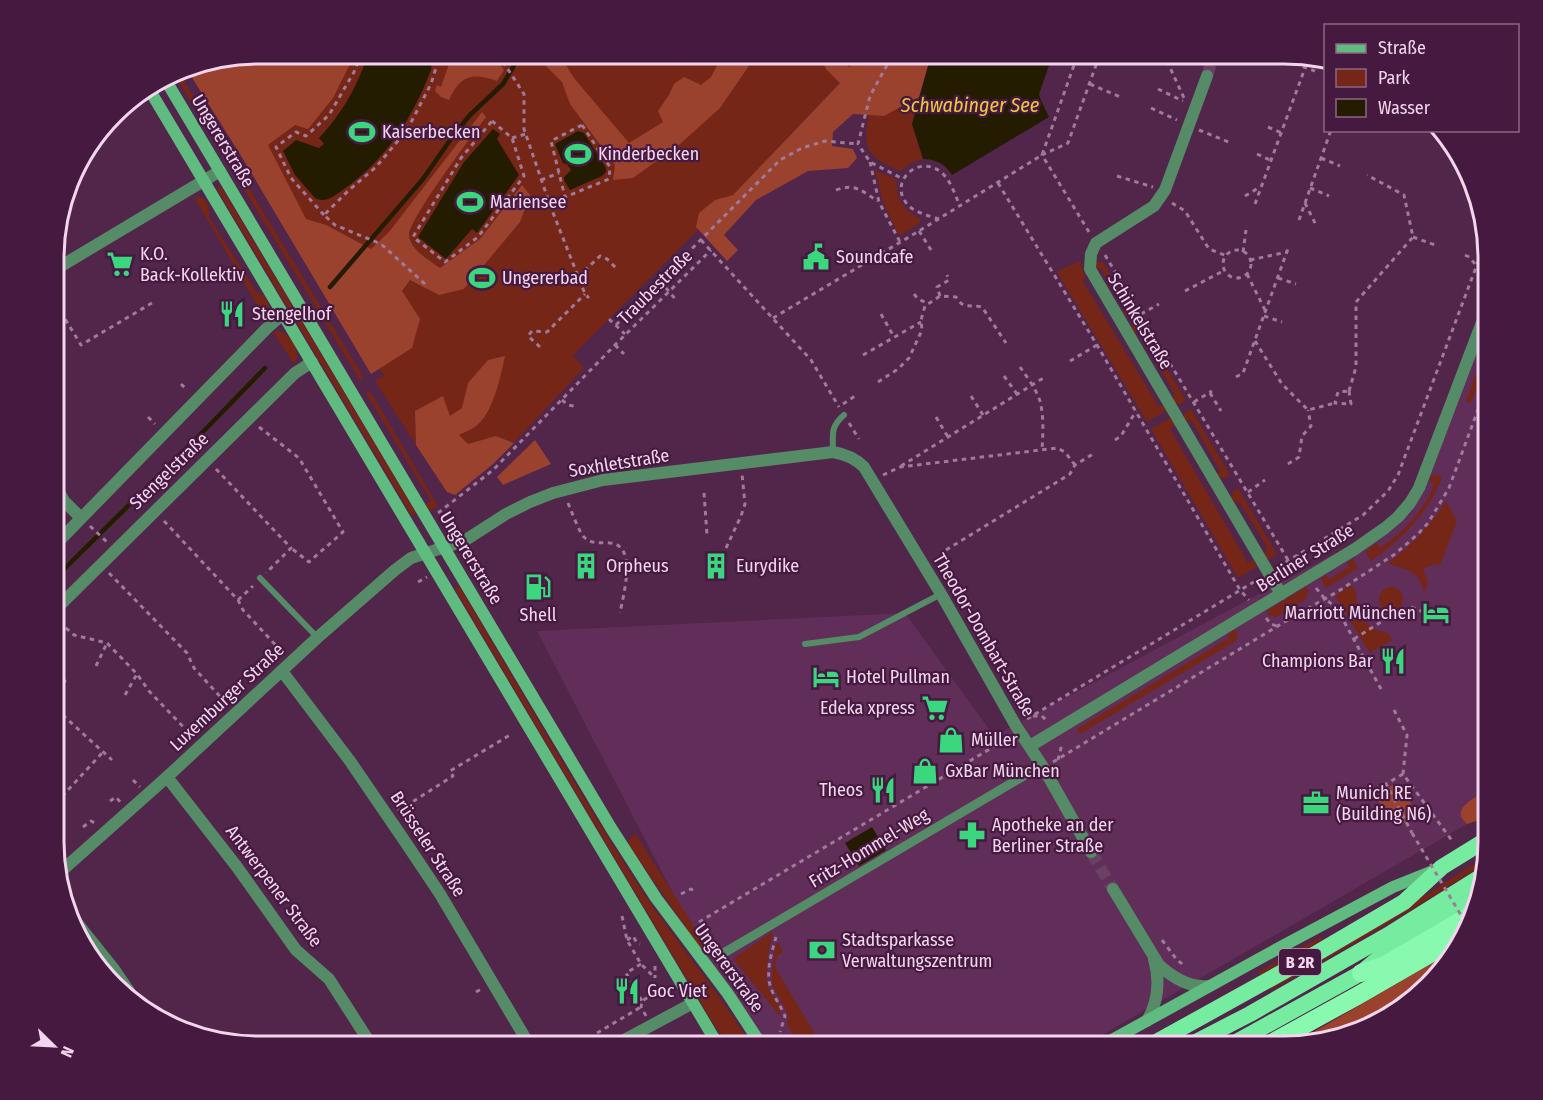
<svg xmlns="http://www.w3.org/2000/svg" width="1543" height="1100" font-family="'Fira Sans Condensed',sans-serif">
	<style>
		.built { fill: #602e58 }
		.green { fill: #752616 }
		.forest { fill: #9b422f }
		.water { fill: #241c00 }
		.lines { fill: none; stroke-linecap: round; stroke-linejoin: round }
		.stream { stroke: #241c00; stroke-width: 4.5 }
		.minor-tunnel { stroke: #6a4063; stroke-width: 12; stroke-dasharray: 12 6; stroke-linecap: butt }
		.path { stroke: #9f7a99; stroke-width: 3; stroke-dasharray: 4.5 4.5; stroke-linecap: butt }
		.service { stroke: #558c67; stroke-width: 6 }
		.pedestrian { stroke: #558c67; stroke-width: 9 }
		.minor { stroke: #558c67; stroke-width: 12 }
		.secondary { stroke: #5fbb7f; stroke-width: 12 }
		.trunk { stroke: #76eca0; stroke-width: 16 }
		.motorway { stroke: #89f9af; stroke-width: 18 }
		.path-bridge { stroke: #9f7a99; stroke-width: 3; stroke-dasharray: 4.5 4.5; stroke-linecap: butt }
		.labels { text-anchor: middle; stroke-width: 4.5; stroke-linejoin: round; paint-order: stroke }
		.shield { fill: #461a40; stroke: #bf9eb9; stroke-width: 1.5 }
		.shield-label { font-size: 16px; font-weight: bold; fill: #f3d6ed }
		.poi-label { font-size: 18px; fill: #f3d6ed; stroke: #461a40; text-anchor: start }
		.street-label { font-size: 18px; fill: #f3d6ed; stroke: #461a40 }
		.water-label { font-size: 20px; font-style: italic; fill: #eec940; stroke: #461a40 }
		.rim { fill: none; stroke: #f3d6ed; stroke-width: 3 }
	</style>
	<rect width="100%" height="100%" fill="#52254b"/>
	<polygon class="built" points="1489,319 1489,790 1464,805 1461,810 1464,822 1467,824 1083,1046 752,1046 537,631 905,613 994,736 1401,518"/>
	<g class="green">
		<polygon points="259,54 867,54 733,195 573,355 584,368 514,443 496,436 449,472 410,408 408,405 415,417 416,445 375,381 384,375 329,303 242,147"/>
		<polygon points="178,71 364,378 360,380 174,74"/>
		<path d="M919,97L912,124L923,159L911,163L900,171C869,157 861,151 869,115L884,116Z"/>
		<path d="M875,170L897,180C895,198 904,211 920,218V223L899,236L883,202Z"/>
		<polygon points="221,187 416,513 412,516 217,189"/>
		<path d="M194,197C207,196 210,206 209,217L257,293L264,295L269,306L265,318Z"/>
		<polygon points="1081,261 1082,270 1086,277 1082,280 1159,407 1163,405 1167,410 1147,422 1057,272 1070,265"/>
		<polygon points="1094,262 1103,262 1133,313 1128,316 1123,316 1122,313 1125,310 1101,269 1096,268"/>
		<polygon points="1138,321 1186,400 1181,404 1175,403 1173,399 1175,394 1139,333 1133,332 1131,329 1133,324"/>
		<path d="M279,331C287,333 297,345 297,354C298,359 296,361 294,364L273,332Z"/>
		<polygon points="1489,338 1489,356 1471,403 1466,401"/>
		<polygon points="370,391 438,506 430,511 426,504 431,501 366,393"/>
		<polygon points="1191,409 1230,475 1225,478 1219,477 1217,474 1220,470 1192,421 1185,420 1183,417 1186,412"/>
		<polygon points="1170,418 1175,425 1170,429 1248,563 1253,560 1257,566 1238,578 1151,429"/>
		<path d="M1438,475L1442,477C1428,514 1403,538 1371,561L1365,552L1377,543L1380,548C1403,532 1425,510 1434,484L1429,481L1431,476Z"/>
		<polygon points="1238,488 1277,554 1268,560 1265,554 1267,547 1240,503 1234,502 1232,498 1233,491"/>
		<path d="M1446,501L1457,521L1440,565L1435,564L1423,569L1428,582L1424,594C1420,569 1407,571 1388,563C1411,546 1430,526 1446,501Z"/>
		<polygon points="1353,559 1358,568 1326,588 1321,579 1326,575 1329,579 1349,567 1347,563"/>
		<path d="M1352,585C1357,593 1356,594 1357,604C1359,621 1372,630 1388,633L1392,640L1370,653L1335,596Z"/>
		<path d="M459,586C517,684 573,783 634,879C671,936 716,988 752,1046C736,1046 724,1039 714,1025L455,589Z"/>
		<polygon points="1306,587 1308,591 1306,599 1276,617 1269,615 1267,611"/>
		<circle cx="1391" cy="599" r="12"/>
		<polygon points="1235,630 1238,634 1236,641 1080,734 1077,729 1229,638 1228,634"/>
		<polygon points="635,833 710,952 705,955 628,844 629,840"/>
		<path d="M1489,854L1487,862C1415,908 1343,951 1268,991L1267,989L1395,915Z"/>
		<polygon points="772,932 773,936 769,948 767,969 767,985 781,1011 780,1016 733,959"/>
		<polygon points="1320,937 1322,940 1260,975 1258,972"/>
		<polygon points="778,942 783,952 777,956 775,967 822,1046 801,1046 787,1025 788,1015 772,985 772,967 775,946"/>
		<polygon points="1455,950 1446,966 1375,1025 1293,1044"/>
	</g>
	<g class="forest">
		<path d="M259,54H355L333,98L308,129L295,125L268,145L306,219L326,225L371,249L389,232L482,112L486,117C473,134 409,219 409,235C410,250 429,260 440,268L480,239L522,185L530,195L520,222L464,289L439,295L410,280L402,291L420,319L412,348L371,374L243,159L186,68Z"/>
		<path d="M444,54H493L504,70L497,81C472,72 460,76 449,100L441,97L435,91L437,85L441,87L449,64L444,62Z"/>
		<polygon points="502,54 559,54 574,78 629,143 663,122 658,111 669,95 674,84 684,77 701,85 711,77 723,54 757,54 720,108 680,144 633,178 613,180 615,165 570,104 562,82 534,54 515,68"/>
		<polygon points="819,54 846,54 844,58 849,67 863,54 933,54 930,59 919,97 884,116 853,114 833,132 832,146 853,149 857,158 848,168 808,171 756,200 724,235 738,250 727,261 696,227 699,213 715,200 733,195 840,83 826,69"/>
		<path d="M505,356C501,375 493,414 476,426C471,430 464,432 459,435L468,444L496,436L514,443L493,464L455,495L447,492L416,445L415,411L443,396L450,416L462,408L468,383L488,360Z"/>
		<polygon points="535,440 551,464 503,485 497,477"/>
		<path d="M1395,784L1403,787C1408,803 1415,800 1410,820L1401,825L1393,824C1387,816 1385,808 1378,801C1378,785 1385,791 1395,784Z"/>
		<path d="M1489,790V814L1476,821L1467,824C1448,808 1477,797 1489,790Z"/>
		<polygon points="1455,950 1446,966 1432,978 1418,984 1403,995 1387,1009 1370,1014 1352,1030 1293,1044"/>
	</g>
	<g class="water">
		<path d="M368,54H428L432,63L431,70C413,117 386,160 344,189C334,196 326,204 315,198L295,175L283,151L296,140L319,148L324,144L319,138C343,112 357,87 368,54Z"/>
		<path d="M933,54H1053L1039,94L1040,98L1049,117L952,175C945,164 936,159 923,159L912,124L930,59Z"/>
		<polygon points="493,129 500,134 497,139 519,175 477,233 472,229 446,259 418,237 464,162"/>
		<polygon points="578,131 584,133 606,168 606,172 602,176 570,190 564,180 564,177 571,170 567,164 563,163 555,144"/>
		<polygon points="872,827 886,850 859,866 845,843"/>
	</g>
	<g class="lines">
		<g class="stream">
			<polyline points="330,287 423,179 453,136 470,115 503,84 521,54"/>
			<polyline points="56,577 196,439 265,368"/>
		</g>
		<g class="minor-tunnel">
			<polyline points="1207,76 1214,54"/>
			<polyline points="1091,852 1113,889"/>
		</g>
		<g class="path">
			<polyline points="498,54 524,94 524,129 550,205 585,294 589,298"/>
			<polyline points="901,54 887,65 870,96 858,144 870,162 903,179"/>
			<polyline points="1269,54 1315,71"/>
			<polyline points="1167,61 1184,98"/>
			<polyline points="1090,84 1123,98"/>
			<polyline points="1158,89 1183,101"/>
			<polyline points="1151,108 1177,120"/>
			<polygon points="492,121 512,138 524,176 478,237 445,262 413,237 461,158"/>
			<polygon points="582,125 610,167 609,179 565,197 551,141"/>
			<polyline points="1268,127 1282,133"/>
			<polyline points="1199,130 1231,143"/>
			<polyline points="512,138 526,134"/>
			<polyline points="1257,154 1272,161"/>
			<polyline points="1321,158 1340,166"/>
			<polyline points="870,162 879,202 900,242"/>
			<polyline points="1117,176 1153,187"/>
			<polyline points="541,180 559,173"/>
			<polyline points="998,183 1097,345 1240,590 1249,600"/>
			<polyline points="1310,188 1329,196"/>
			<path d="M836,190C856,183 861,191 878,201"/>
			<polyline points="1245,196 1260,187"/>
			<polyline points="1172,203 1185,211 1209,249 1227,256"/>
			<polyline points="1305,203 1317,227"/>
			<polyline points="1255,204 1305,68"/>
			<polyline points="324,215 291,178 276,147 296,132 306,136 329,115 354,72 361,54"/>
			<path d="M939,219C930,216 916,213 909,206C886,184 918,152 942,173C951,181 955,195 960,206"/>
			<polyline points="1299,220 1331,130"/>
			<polyline points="919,231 933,253"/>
			<polyline points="1089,232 1042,155 1068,143 1100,54"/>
			<polyline points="1413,237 1438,246"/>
			<polyline points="701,240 811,360 839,407"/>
			<circle cx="1237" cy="264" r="14"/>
			<polyline points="1243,252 1246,230"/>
			<polyline points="1105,255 1288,560"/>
			<polyline points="1465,255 1469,257 1476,265"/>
			<polyline points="1250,260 1287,252"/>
			<polyline points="1247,274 1265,310"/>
			<polyline points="578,277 600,256 607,259 618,270"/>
			<polyline points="1278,278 1296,284"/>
			<polyline points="660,281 677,301"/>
			<polyline points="425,284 381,244 335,225 324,215 348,191 376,167 407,130 431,84 439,58 438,54"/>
			<polyline points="1185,291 1225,270"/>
			<polyline points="914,294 918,299 925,302 926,305"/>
			<polyline points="940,296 937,287 949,280 947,275"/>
			<polyline points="56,304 81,345 152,303"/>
			<polyline points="881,314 894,337"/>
			<polyline points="1141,314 1159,304"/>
			<polyline points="1264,316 1282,322"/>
			<polyline points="773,318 919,231 1042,155 1078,54"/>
			<polyline points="609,319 625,334"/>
			<polyline points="616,325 780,160 802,148 825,141 858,144"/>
			<polyline points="1255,341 1282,384 1308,410 1335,403"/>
			<polyline points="615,345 624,354"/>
			<polyline points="540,347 528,336 532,331 547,332 585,294"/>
			<polyline points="863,355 921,322"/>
			<polyline points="1070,361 1097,345"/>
			<path d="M1020,367C1027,377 1036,389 1040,401C1044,417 1043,434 1042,450"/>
			<polyline points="1004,376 1017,394"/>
			<polyline points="1236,377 1243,373 1289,246"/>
			<path d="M878,382L898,369L909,358L922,330L921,320L925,306L940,296L956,297C964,310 969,304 982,307L1006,343"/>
			<polyline points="181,384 187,390"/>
			<polyline points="1349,391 1356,367 1356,302 1413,237 1404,195 1367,175"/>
			<polygon points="1349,391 1351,404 1335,403 1338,392"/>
			<polyline points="1210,393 1221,411"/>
			<polyline points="971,396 983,415"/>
			<polyline points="562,400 568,405 574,406"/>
			<polyline points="1194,402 1212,391"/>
			<polyline points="843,404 855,396"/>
			<polyline points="148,417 155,424"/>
			<polyline points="936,417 948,437"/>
			<polyline points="849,423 859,439"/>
			<polyline points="259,427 299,458 343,532 309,562 291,548"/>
			<polyline points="1115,440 1121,436 1136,411"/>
			<polyline points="1288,464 1299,457 1302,436 1311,426 1308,410"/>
			<polyline points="901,466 1045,377"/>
			<polyline points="216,469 291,548 266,573"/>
			<polyline points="883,475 900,467 1057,448 1065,452 1075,465"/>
			<polyline points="1248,492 1265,480"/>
			<polyline points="704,493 707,535"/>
			<path d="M568,503C571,510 579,532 584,537C592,545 601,542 610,543C638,545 623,596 620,613"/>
			<polyline points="438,513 493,470 615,345 711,250"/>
			<polyline points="164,521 238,600 243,610 284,654"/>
			<polyline points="90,526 107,542"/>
			<polyline points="726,548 741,516 745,504 742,474"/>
			<polyline points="946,550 1070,474 1075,465 1093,454"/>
			<polyline points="1297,555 1303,567"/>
			<polyline points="471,567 477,563"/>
			<polyline points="1278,567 1363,515 1388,491 1398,475 1487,238"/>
			<polyline points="109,573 187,653 194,668 226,703"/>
			<polyline points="418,582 427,577"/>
			<polyline points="1316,588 1325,599 1336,607 1381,689"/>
			<polyline points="238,600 253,586"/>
			<polyline points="1411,607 1424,612"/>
			<polyline points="1266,618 1271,624 1277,626"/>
			<polyline points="59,622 74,635 107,643 137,674 149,691 192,736"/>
			<polyline points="1354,639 1384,620"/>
			<polyline points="96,666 107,643"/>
			<polyline points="56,673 65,681 56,693"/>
			<polyline points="125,695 137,674"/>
			<polyline points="56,709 112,760"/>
			<polyline points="1394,710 1407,735 1403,774 1453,842"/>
			<polyline points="1033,716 1042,716 1048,722"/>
			<polyline points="1027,719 1257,580"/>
			<polyline points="1058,760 1061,748 1061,743"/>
			<polyline points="1053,762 1296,615 1337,592 1395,554 1418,534 1428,523 1449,488 1489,380"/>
			<polyline points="1403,774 1386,784 1412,833"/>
			<polyline points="133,780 140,787"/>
			<polyline points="110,801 116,797 121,803"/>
			<polyline points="56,803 103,752"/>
			<polyline points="398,811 453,776 450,771 510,735"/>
			<polyline points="83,827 91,821 95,823"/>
			<polyline points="681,894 691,889 695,892"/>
			<polyline points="622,916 627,940 641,964 655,978"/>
			<polyline points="699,922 1010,737"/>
			<path d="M776,937C772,952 766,969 770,985C773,996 781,1006 785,1016L780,1032"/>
			<polyline points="627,940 633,936 637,943 640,944"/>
			<polyline points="1162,940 1177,960 1185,966"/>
			<polyline points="641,964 626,973 642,1001"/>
			<polyline points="655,966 655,978"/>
			<polyline points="476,992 483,988"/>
			<polyline points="646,1016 641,1007 642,1001 661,989"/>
			<polyline points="597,1033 641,1007"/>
		</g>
		<g class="service">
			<path d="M833,452C833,434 830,427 844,415"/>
			<polyline points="260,578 317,637"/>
			<polyline points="805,644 859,637 941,594"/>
		</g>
		<polyline class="pedestrian" points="722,954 1032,771"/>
		<g class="minor">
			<polyline points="1324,61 1326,61"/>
			<polyline points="1207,76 1165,190 1154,206 1096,243 1091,254 1090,269 1281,594"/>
			<polyline points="56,269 220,171"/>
			<polyline points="56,486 64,501 81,518"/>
			<polyline points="56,544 267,328 283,314"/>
			<polyline points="56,609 295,373 312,362"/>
			<polyline points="282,671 350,761 406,843 440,894 530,1046"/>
			<polyline points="1030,746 1355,549 1385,528 1398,517 1410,503 1419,488 1489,304"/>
			<polyline points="167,777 237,867 296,950 329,979 372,1046"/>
			<path d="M58,874L167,777L317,638L395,570L411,558L464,541L506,514L530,502L553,493L603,480L833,452C845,454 855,458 864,467L941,594L1016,726L1043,767L1091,852"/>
			<path d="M1113,889L1159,965C1173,978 1189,988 1209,986"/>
			<polyline points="73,918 113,968 139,1006"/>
			<path d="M1147,1021C1158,1002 1160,980 1154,959"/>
			<polyline points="613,1046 693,1003"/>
		</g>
		<g class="secondary">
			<polyline points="165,79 611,828 656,898 728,994 762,1046"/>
			<polyline points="149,89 693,1003 715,1040 721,1046"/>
			<polyline points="1101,1046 1277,949 1393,887 1433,871"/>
		</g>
		<g class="trunk">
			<polyline points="1149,1046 1317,953 1404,902 1442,867 1489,838"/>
			<polyline points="1188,1046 1250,1014 1388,935 1485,874"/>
			<polyline points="1229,1046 1361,973 1379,958 1481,895"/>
		</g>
		<g class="motorway">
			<polyline points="1361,973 1385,965 1476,912"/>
			<polyline points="1266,1046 1357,996 1463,935"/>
		</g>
		<polyline class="path-bridge" points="1412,833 1468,927"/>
	</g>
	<defs>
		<g id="stadium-bare" transform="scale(2.07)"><path d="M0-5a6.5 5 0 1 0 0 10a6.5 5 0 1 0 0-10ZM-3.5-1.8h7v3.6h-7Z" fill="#3ad77f" stroke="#461a40" stroke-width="2.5" paint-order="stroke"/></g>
		<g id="civic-bare" transform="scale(2.07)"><path d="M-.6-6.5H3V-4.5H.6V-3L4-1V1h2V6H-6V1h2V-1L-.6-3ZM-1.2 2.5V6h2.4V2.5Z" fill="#3ad77f" stroke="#461a40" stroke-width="2.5" paint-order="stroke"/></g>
		<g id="supermarket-bare" transform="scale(2.07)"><path d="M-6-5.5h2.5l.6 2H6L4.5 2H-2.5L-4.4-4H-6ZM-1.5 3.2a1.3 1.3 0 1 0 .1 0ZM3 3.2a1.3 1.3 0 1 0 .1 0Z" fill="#3ad77f" stroke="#461a40" stroke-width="2.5" paint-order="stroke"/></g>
		<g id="restaurant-bare" transform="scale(2.07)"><path d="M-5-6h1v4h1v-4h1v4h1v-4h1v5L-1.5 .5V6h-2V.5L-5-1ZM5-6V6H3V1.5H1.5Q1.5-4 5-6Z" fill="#3ad77f" stroke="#461a40" stroke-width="2.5" paint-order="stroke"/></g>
		<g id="building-bare" transform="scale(2.07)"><path d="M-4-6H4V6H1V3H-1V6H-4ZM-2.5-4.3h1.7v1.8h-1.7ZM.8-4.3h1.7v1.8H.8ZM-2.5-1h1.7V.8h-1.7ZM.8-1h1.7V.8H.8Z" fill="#3ad77f" stroke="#461a40" stroke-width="2.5" paint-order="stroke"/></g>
		<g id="fuel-bare" transform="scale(2.07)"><path d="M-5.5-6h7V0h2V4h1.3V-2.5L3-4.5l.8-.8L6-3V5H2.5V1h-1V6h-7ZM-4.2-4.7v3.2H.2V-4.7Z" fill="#3ad77f" stroke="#461a40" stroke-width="2.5" paint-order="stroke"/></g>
		<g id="hotel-bare" transform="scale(2.07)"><path d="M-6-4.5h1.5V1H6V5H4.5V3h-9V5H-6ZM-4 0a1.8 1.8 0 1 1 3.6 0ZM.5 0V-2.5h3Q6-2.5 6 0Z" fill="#3ad77f" stroke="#461a40" stroke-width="2.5" paint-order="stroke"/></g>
		<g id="shop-bare" transform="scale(2.07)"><path d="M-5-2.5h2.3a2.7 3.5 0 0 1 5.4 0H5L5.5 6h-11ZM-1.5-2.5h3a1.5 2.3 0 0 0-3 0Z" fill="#3ad77f" stroke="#461a40" stroke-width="2.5" paint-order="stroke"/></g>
		<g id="office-bare" transform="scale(2.07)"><path d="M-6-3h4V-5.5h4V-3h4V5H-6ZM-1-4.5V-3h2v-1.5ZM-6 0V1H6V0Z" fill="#3ad77f" stroke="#461a40" stroke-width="2.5" paint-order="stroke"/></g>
		<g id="pharmacy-bare" transform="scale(2.07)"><path d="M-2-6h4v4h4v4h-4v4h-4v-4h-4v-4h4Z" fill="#3ad77f" stroke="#461a40" stroke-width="2.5" paint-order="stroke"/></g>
		<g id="bank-bare" transform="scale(2.07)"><path d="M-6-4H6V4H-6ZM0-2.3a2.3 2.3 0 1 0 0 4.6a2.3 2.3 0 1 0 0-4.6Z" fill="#3ad77f" stroke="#461a40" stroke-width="2.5" paint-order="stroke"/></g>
	</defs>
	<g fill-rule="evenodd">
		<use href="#stadium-bare" x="362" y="132"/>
		<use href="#stadium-bare" x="578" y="154"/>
		<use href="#stadium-bare" x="470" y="202"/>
		<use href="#civic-bare" x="816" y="257"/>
		<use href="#supermarket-bare" x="120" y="264"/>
		<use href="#stadium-bare" x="482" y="278"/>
		<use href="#restaurant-bare" x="232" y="314"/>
		<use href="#building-bare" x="586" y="566"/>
		<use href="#building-bare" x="716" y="566"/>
		<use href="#fuel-bare" x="538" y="587"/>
		<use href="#hotel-bare" x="1436" y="613"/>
		<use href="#restaurant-bare" x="1393" y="661"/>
		<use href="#hotel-bare" x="826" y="677"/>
		<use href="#supermarket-bare" x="935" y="708"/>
		<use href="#shop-bare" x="951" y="740"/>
		<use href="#shop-bare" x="925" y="771"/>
		<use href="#restaurant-bare" x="883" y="790"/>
		<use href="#office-bare" x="1316" y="803"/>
		<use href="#pharmacy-bare" x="972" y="835"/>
		<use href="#bank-bare" x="822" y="950"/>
		<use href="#restaurant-bare" x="627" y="991"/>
	</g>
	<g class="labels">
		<rect class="shield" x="1279" y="949" width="42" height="26" rx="4.5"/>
		<g class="shield-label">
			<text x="1300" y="968">B 2R</text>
		</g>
		<g class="poi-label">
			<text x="382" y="138">Kaiserbecken</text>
			<text x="598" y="160">Kinderbecken</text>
			<text x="490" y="208">Mariensee</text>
			<text x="140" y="260">K.O.<tspan x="140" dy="21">Back-Kollektiv</tspan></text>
			<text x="836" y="263">Soundcafe</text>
			<text x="502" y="284">Ungererbad</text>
			<text x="252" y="320">Stengelhof</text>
			<text x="606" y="572">Orpheus</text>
			<text x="736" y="572">Eurydike</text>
			<text x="1416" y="619" text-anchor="end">Marriott München</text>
			<text x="538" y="621" text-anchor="middle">Shell</text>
			<text x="1373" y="667" text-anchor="end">Champions Bar</text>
			<text x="846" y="683">Hotel Pullman</text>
			<text x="915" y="714" text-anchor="end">Edeka xpress</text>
			<text x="971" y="746">Müller</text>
			<text x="945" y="777">GxBar München</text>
			<text x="863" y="796" text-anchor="end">Theos</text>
			<text x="1336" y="799">Munich RE<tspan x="1336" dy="21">(Building N6)</tspan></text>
			<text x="992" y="831">Apotheke an der<tspan x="992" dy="21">Berliner Straße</tspan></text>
			<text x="842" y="946">Stadtsparkasse<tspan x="842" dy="21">Verwaltungszentrum</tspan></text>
			<text x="647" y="997">Goc Viet</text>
		</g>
		<g class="street-label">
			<text transform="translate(223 141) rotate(59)" y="6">Ungererstraße</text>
			<text transform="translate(655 287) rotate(-45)" y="6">Traubestraße</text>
			<text transform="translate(1140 321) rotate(59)" y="6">Schinkelstraße</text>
			<text transform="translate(619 463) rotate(-9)" y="6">Soxhletstraße</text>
			<text transform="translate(169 471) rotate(-44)" y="6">Stengelstraße</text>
			<text transform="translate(471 558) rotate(59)" y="6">Ungererstraße</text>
			<text transform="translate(1305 558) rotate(-32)" y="6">Berliner Straße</text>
			<text transform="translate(984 635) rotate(60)" y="6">Theodor-Dombart-Straße</text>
			<text transform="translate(227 697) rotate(-43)" y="6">Luxemburger Straße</text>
			<text transform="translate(428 844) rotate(57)" y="6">Brüsseler Straße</text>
			<text transform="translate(869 848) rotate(-31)" y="6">Fritz-Hommel-Weg</text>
			<text transform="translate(274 886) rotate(53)" y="6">Antwerpener Straße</text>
			<text transform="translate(729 968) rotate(54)" y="6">Ungererstraße</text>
		</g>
		<g class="water-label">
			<text x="970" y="112">Schwabinger See</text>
		</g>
	</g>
	<path d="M0 0H1543V1100H0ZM258 64H1284A194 194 0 0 1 1478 258V842A194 194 0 0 1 1284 1036H258A194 194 0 0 1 64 842V258A194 194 0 0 1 258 64Z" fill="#461a40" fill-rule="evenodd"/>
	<path class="rim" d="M258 64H1284A194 194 0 0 1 1478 258V842A194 194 0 0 1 1284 1036H258A194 194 0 0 1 64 842V258A194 194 0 0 1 258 64Z"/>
	<rect x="1324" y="24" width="195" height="108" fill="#461a40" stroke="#8b6585" stroke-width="1.5"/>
	<rect x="1336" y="44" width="30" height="9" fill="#5fbb7f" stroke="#8b6585" stroke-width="1.5"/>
	<text x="1378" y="54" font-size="18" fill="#f3d6ed">Straße</text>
	<rect x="1336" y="69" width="30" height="18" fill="#752616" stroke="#8b6585" stroke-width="1.5"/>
	<text x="1378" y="84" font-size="18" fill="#f3d6ed">Park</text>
	<rect x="1336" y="99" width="30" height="18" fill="#241c00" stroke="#8b6585" stroke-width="1.5"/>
	<text x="1378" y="114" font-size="18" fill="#f3d6ed">Wasser</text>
	<g transform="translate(54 1046) rotate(114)" stroke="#461a40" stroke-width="4.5" paint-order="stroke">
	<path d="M0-4.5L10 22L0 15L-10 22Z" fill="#f3d6ed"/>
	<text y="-9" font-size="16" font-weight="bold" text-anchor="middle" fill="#f3d6ed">N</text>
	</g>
</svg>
